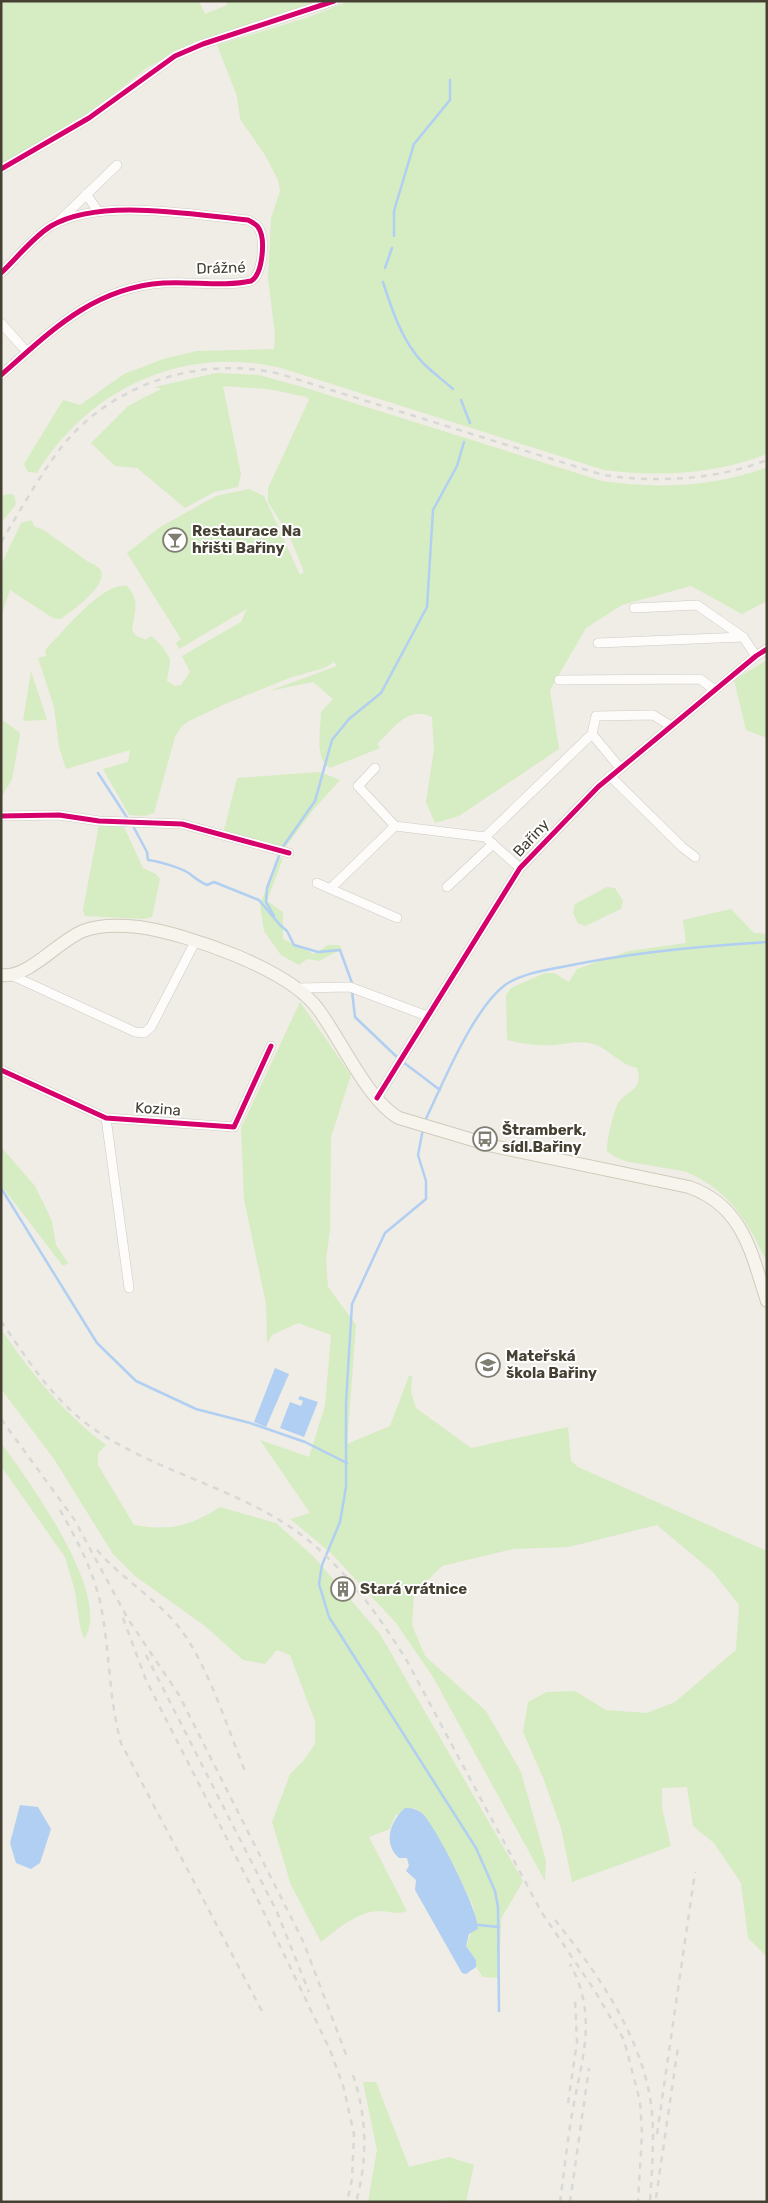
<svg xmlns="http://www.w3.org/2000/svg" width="768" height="2203" font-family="Rubik,sans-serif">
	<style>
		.green { fill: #d6ecc2 }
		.water { fill: #b1cff2 }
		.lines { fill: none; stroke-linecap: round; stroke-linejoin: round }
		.stream { stroke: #b1cff2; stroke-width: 2.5 }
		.street-casing { stroke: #cdcbc3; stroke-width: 10 }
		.secondary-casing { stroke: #cfccbc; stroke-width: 14 }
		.street { stroke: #fdfcfb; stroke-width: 9 }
		.secondary { stroke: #f6f4ec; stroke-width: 12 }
		.rail { stroke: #d8d8d7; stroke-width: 2.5; stroke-dasharray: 6 6; stroke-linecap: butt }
		.cycleway-casing { stroke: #fff; stroke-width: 8 }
		.cycleway { stroke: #d6006c; stroke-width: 5 }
		.labels { text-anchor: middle; stroke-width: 4; stroke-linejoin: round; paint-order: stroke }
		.street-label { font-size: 15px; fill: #454032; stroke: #fff }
		.poi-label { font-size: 15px; font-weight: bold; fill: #454032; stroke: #fff; text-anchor: start }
	</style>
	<rect width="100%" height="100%" fill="#efede5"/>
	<g class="green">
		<polygon points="1,1 199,1 205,14 227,5 226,1 318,1 182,49 148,67 82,119 1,163"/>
		<path d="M349,1H767V454C715,474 659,477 604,470L281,368C182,345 90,388 37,473L28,472L24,464L63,400L80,405L124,374L163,359L197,351L274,349L275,334L268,278L271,218L280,191L278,180L265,155L240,119L237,96L217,45L309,17Z"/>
		<path d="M216,373L259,375L306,388L602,481C656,489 715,487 767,467V601L742,614L691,586L622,605L586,628L550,690L559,749L459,816L435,823L426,802L434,749L432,717C408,705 394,728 377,744L380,748L330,768C314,760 321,728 321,712L333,699L313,682L269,691L337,666L334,662L324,668L289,678L225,704L189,721L181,727L175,737L154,813L145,816L129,815L103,769L128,762L130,750L66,769L59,747L54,707L38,658L46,656L45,651L47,648C64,631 102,582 127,586C141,601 134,612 132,630L136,636L146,640L151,636C158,641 168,652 170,661C170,667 167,675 167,681L175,686L181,685L190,672L182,656L241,622L247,609L179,649L176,643L181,639L127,553L160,527L216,496L249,489L264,496L300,575L304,572L290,537L268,502V488L309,400L307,397L268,389L223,386L241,474L238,487L214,492L185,508L137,468L115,466L91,443L128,406L161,389L155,387Z"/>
		<polygon points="9,494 14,495 16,504 1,523 1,496"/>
		<path d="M31,520L35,527L42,529L90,563C124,574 75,609 61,619L53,618L10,590L1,616V565L21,523Z"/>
		<polygon points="767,660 767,738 746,730 734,680"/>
		<polygon points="31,671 47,720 23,721"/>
		<polygon points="1,719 19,732 20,735 12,779 1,798"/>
		<polygon points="320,772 340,780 313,810 284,849 226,833 224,830 237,778"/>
		<polygon points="99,825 124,827 143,868 156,874 160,879 152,917 144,919 85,916 83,910"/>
		<polygon points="279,857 283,858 267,901 283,912 283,939 314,954 328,945 339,945 342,949 319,961 307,959 299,965 281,955 264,931 260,904"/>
		<polygon points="607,887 615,888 623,901 621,909 585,926 578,923 573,913 575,904"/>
		<path d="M731,909L754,933L767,934V1263C750,1225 730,1192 691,1174C681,1169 665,1169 654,1166C637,1163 620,1163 607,1151C606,1144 614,1108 619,1102C629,1089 644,1090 637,1068C618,1064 606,1045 589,1043C577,1041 566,1044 554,1045C539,1046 522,1044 507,1040L506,995L511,988L545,973H554L569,982L577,969L629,951L686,943L683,920Z"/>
		<polygon points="300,1002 351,1075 331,1137 330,1229 326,1260 328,1287 356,1325 347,1444 390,1426 409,1376 412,1376 411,1392 416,1408 471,1448 568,1427 571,1461 578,1467 767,1551 767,1957 748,1938 741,1883 714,1843 693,1826 687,1787 662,1788 662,1808 671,1846 572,1882 561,1828 544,1780 523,1732 528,1702 547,1692 575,1691 606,1710 647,1713 675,1702 736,1650 739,1605 713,1572 657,1525 569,1547 513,1549 442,1566 414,1594 412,1625 425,1656 486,1711 521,1772 546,1861 545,1881 433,1677 396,1623 331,1553 290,1519 310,1513 260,1440 309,1457 325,1406 331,1335 298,1323 272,1335 267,1344 266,1304 244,1199 241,1128"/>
		<polygon points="1,1147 35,1186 52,1221 56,1245 68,1263 63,1266 1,1185"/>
		<path d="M1,1329C31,1373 63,1413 106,1445L98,1453V1465L134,1525C171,1531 189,1527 220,1507L276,1523L314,1557L380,1634L523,1881L501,1919L499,1978L483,1977L476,1967V1960L466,1946L475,1922L474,1908L455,1868L423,1814L414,1808L395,1816L390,1829L369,1837L407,1911C396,1915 390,1911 380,1911C357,1911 338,1929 321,1942L291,1885L272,1822L290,1774L304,1760L315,1744V1721L290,1655L277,1650L265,1664L243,1660L205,1626L135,1576L113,1554L54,1459L1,1389Z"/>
		<path d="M1,1443C27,1478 114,1597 84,1639L80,1626L75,1591L65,1557L1,1466Z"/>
		<polygon points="363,2082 376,2082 409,2167 449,2157 474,2165 466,2202 441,2200 438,2202 368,2202 377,2150"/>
	</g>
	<g class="water">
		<polygon points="275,1368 289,1374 266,1427 254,1422"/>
		<polygon points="300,1396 318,1402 304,1437 280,1428 290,1402 301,1406 303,1401 298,1399"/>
		<polygon points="20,1805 38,1807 51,1829 40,1863 31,1869 16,1863 10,1843"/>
		<path d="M405,1808C412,1808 417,1809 423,1814C437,1829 479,1911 478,1929L469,1934L466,1946L476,1960V1967L466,1974L462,1973L415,1890L416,1880L406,1871L409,1866L407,1858H399C382,1843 391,1820 405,1808Z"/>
	</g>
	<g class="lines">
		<g class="stream">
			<polyline points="394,236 394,211 414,144 450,100 450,80"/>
			<polyline points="385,268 392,248"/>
			<path d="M383,282C392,310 402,341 423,363C432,372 443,380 453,389"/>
			<polyline points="461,400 470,423"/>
			<polyline points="98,773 128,819"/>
			<path d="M133,826L147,852L148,860C158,861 182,868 190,874C196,879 200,882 207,885L214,882L259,900L280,925"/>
			<polyline points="282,848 315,801 332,740 349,719 381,693 427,607 433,510 457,466 464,442"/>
			<polyline points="274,916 266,902 267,888 280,853"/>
			<polyline points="280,925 287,931 294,945 318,952 340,950 352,983"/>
			<polyline points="352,991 355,1017 399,1059"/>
			<polyline points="403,1062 440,1090"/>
			<path d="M425,1121C443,1083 473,1009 505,985C522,973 547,970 567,966C633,952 700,946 767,942"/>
			<polyline points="423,1129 418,1155 426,1181 426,1199 385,1233 352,1304 346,1403 346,1487 340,1522 322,1565 319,1584 329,1617 476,1848 495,1891 498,1907 499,2011"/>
			<polyline points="1,1188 97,1343 136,1381 196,1409 250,1423 305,1442 347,1463"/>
			<polyline points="478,1925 499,1927"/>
		</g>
		<g class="street-casing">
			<g id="street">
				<polyline points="1,169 89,118 175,56 203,44 334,1"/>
				<polyline points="86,194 98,211"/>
				<polyline points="57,223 117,165"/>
				<path d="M1,273C17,258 33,237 51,226C99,197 194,215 248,220C252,222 256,224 258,227C266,238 263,274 251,281C224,287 192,281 163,283C93,288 51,331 1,375"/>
				<polyline points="1,323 27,352"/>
				<polyline points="634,608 697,605 743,637"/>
				<polyline points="598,643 743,637 756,656"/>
				<polyline points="559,680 700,679 715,690"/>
				<polyline points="592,734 620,768"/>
				<polyline points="375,768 358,786 395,826 485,837 520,868"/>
				<polyline points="610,776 682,847 695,857"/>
				<polyline points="1,816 59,815 99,821 182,824 289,853"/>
				<polyline points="485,837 592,734 596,716 653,715 671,726"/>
				<polyline points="317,883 397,918"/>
				<polyline points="447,887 493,844"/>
				<polyline points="331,888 395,826"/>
				<polyline points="11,975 135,1032 144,1033 151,1027 195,942"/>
				<polyline points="297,988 350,987 427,1016"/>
				<polyline points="1,1070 106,1118 234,1127 271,1046"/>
				<polyline points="377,1098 520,868 598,787 756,656 767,649"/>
				<polyline points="106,1118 129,1288"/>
			</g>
		</g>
		<g class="secondary-casing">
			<path id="secondary" d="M1,975C28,979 58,941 83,931C100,924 121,925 139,927C188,934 289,969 318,1009C340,1038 368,1101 399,1118L493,1146L689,1187C743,1206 751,1252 767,1301"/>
		</g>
		<use href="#street" class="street"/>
		<use href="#secondary" class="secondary"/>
		<g class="rail">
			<path d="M1,542C20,511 38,478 60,449C111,383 201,355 280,374L603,475C657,483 715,480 767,460"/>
			<path d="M1,1321C28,1360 52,1399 91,1427C149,1468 221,1484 281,1521C334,1553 375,1609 407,1661L542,1913L593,1988L624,2040L640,2101L642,2134L638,2202"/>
			<polyline points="1,1419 74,1519 128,1619 179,1695 303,1941 347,2057"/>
			<path d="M60,1510C78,1542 96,1575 102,1612C110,1656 109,1700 121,1743L264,2015"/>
			<path d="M97,1550C121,1578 154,1597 178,1626C207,1662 227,1727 245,1771"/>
			<polyline points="123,1618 146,1680 256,1896 330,2050 343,2085 354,2134 352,2179 347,2202"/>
			<polyline points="146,1655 277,1912 309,1992"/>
			<path d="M555,1920C595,1970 636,2028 649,2092C656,2127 652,2166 650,2202"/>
			<path d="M353,2075C367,2117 368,2159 356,2202"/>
			<polyline points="568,2103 577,2042 575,1999"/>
			<polyline points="657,2134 695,1872"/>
			<polyline points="656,2198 678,2047"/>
			<path d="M560,2202C564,2173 567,2143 572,2114C581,2061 599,2017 570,1964"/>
			<polyline points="570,2202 589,2068"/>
		</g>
		<g class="cycleway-casing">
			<g id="cycleway">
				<polyline points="1,169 89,118 175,56 203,44 334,1"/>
				<path d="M1,273C17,258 33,237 51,226C99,197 194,215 248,220C252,222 256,224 258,227C266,238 263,274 251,281C224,287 192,281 163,283C93,288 51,331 1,375"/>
				<polyline points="1,816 59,815 99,821 182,824 289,853"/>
				<polyline points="1,1070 106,1118 234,1127 271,1046"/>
				<polyline points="377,1098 520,868 598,787 756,656 767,649"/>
			</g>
		</g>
		<use href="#cycleway" class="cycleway"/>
	</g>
	<defs>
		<g id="bar-ring" transform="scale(1.25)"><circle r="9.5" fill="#fff" stroke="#807d71" stroke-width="1.5"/><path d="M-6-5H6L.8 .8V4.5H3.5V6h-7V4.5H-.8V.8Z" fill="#807d71"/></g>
		<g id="bus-ring" transform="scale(1.25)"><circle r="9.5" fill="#fff" stroke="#807d71" stroke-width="1.5"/><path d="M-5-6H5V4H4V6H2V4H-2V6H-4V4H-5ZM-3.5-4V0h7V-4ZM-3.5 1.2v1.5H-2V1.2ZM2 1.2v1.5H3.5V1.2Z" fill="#807d71"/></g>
		<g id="school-ring" transform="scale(1.25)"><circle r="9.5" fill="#fff" stroke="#807d71" stroke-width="1.5"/><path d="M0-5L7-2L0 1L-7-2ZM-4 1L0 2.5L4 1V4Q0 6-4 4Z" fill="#807d71"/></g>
		<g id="building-ring" transform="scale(1.25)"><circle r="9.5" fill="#fff" stroke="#807d71" stroke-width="1.5"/><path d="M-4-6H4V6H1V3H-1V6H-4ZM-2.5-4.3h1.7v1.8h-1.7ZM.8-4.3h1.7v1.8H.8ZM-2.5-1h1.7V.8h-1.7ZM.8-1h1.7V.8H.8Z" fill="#807d71"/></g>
	</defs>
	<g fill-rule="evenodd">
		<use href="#bar-ring" x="175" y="540"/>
		<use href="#bus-ring" x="485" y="1139"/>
		<use href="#school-ring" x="488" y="1365"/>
		<use href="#building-ring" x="343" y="1589"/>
	</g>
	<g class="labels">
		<g class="street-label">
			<text transform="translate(221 268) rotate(-2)" y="5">Drážné</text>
			<text transform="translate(531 838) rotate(-47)" y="5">Bařiny</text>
			<text transform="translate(158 1109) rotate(4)" y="5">Kozina</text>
		</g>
		<g class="poi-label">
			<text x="192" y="536">Restaurace Na<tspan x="192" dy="17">hřišti Bařiny</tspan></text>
			<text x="502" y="1135">Štramberk,<tspan x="502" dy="17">sídl.Bařiny</tspan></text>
			<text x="506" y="1361">Mateřská<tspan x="506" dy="17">škola Bařiny</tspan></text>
			<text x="360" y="1594">Stará vrátnice</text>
		</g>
	</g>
	<rect width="768" height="2203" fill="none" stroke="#454032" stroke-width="5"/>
</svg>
